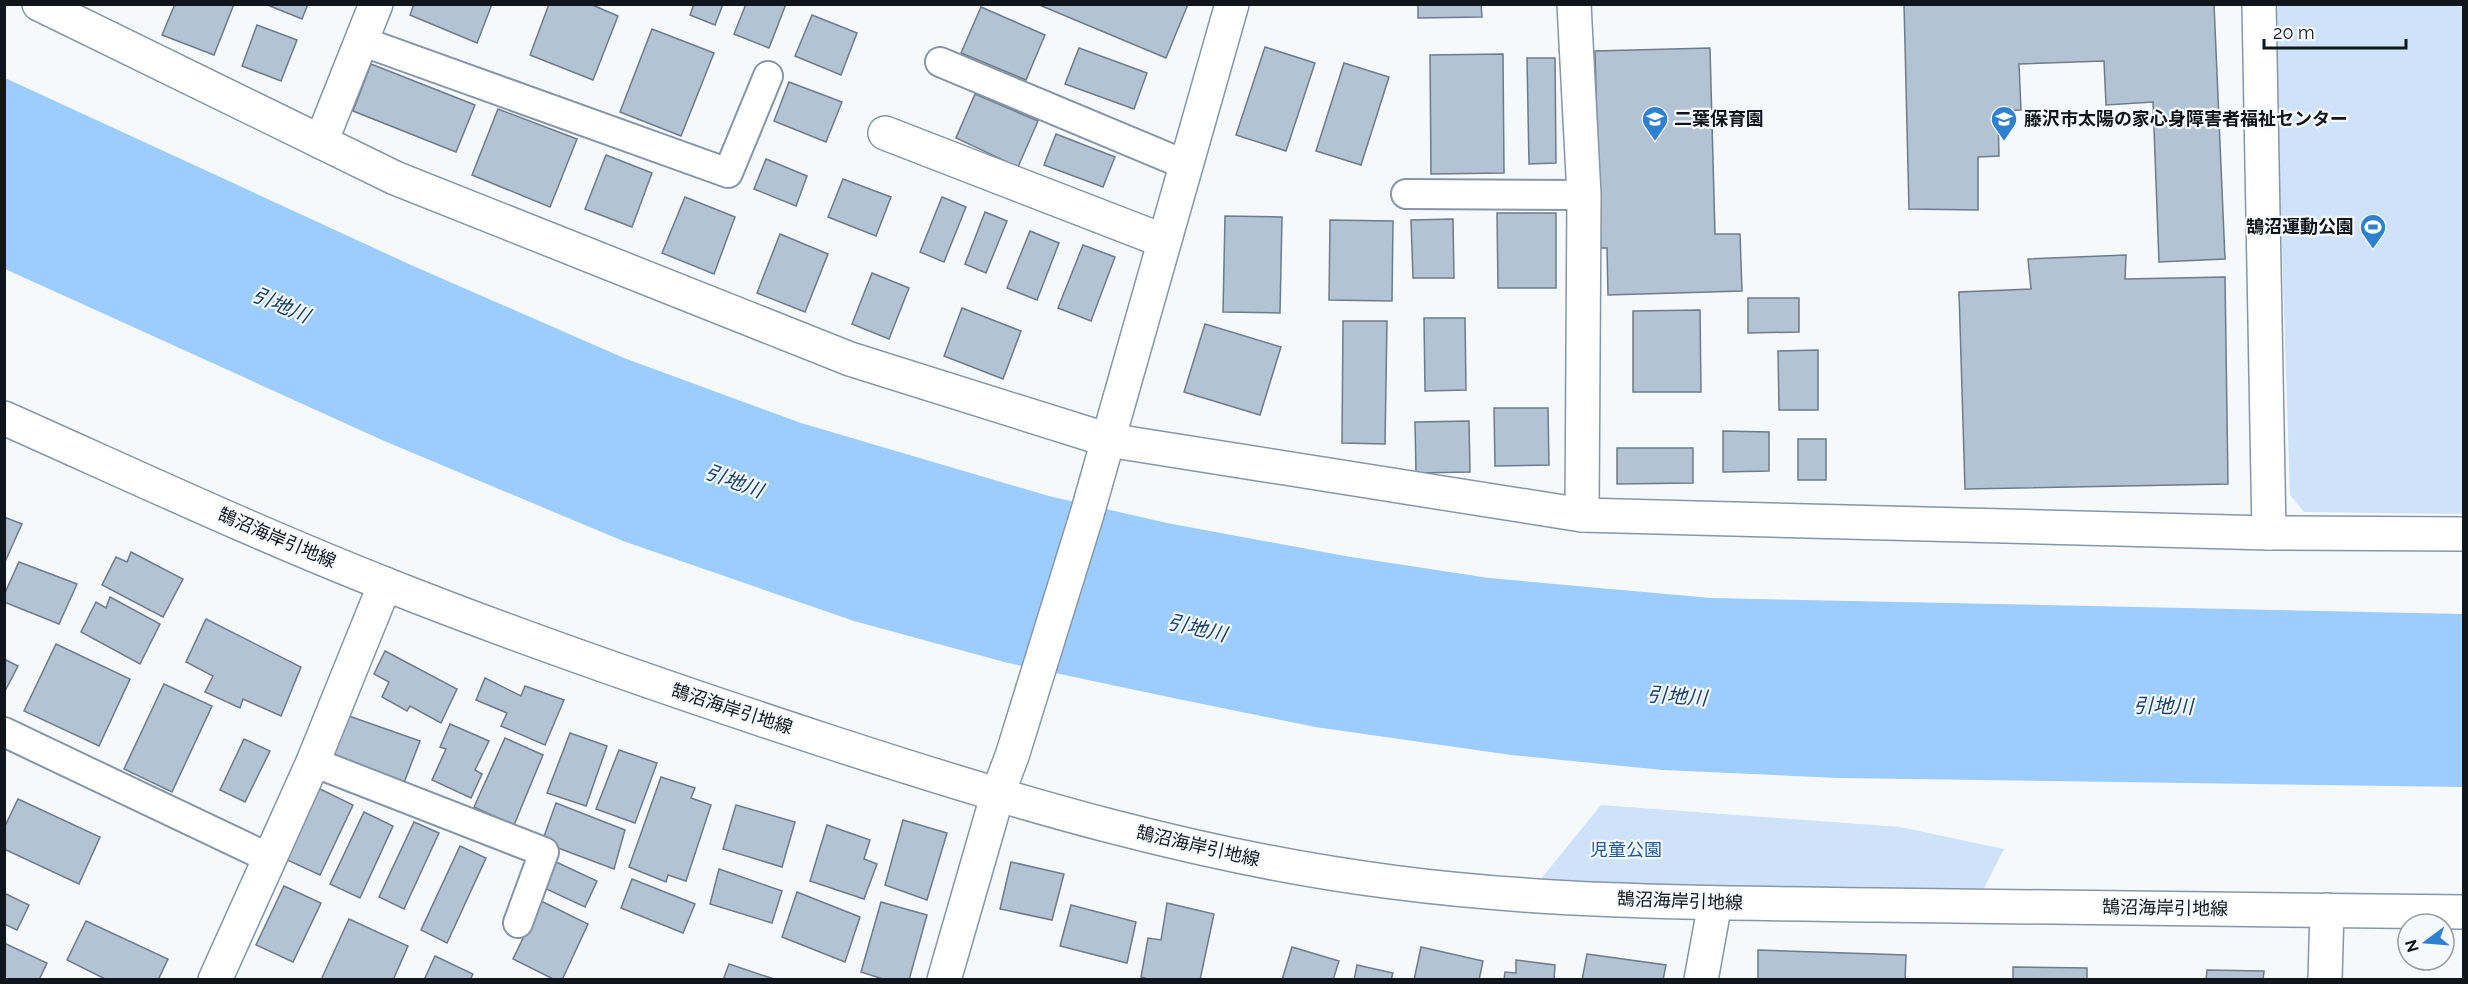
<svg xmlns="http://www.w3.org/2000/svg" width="2468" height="984" font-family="Raleway,'Noto Sans JP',sans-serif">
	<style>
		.green { fill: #cee2f9 }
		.water { fill: #9dccff }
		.building { fill: #b4c3d4; stroke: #6d7b8b; stroke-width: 1.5 }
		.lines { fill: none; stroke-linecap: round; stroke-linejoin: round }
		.lane-casing { stroke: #8796a6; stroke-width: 32 }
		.street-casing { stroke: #8796a6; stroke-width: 36 }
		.secondary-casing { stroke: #8796a6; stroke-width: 36 }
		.lane { stroke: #fff; stroke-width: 28 }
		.street { stroke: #fff; stroke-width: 33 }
		.secondary { stroke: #fff; stroke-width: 33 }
		.labels { text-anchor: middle; stroke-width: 4.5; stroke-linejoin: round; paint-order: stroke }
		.poi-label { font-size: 18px; font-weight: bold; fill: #10151b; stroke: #f6f9fc; text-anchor: start }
		.street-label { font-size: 18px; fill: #10151b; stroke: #f6f9fc }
		.park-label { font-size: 18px; fill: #1e5992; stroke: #f6f9fc }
		.water-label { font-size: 20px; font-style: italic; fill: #184069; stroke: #f6f9fc }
	</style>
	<rect width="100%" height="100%" fill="#f6f9fc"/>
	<g class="green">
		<polygon points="2274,5 2463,5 2463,514 2304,512 2290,495"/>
		<polygon points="1601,805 1900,827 2004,849 1975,906 1532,890"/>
	</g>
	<polygon class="water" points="5,78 411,265 624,358 801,423 1049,496 1167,523 1345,556 1489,578 1711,598 2463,614 2463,787 1838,778 1663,770 1511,755 1315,727 1178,699 1008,663 854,621 623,541 382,440 5,269"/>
	<g class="building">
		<polygon points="175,4 234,4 214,55 162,35"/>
		<polygon points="265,4 308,4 302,19"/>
		<polygon points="414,4 492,4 477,43 410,15"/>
		<polygon points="549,4 590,4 618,16 593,80 530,55"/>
		<polygon points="694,4 723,4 715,25 690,15"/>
		<polygon points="746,4 786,4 769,48 734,34"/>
		<polygon points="1037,4 1188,4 1166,58"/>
		<polygon points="1418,4 1481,4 1482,17 1418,18"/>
		<polygon points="1904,4 2214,4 2225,259 2159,262 2153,102 2106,105 2104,61 2019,64 2021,110 1998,111 1999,156 1978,157 1978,210 1909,209"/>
		<polygon points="981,7 1045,35 1026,80 961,53"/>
		<polygon points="812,15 857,33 841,75 795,56"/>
		<polygon points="257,25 297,40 281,81 242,66"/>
		<polygon points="652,29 714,53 681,136 620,112"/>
		<polygon points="1265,47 1315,63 1286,151 1236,135"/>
		<polygon points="1079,48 1147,73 1134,109 1065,84"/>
		<polygon points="1710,48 1715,234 1740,234 1742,291 1608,295 1607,248 1600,248 1595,51"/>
		<polygon points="1503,54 1504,173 1431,174 1430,55"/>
		<polygon points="1527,58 1555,58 1556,163 1529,164"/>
		<polygon points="1344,63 1389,77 1361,165 1316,151"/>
		<polygon points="371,64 475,105 456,152 353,111"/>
		<polygon points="789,82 842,102 826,142 774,121"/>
		<polygon points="975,94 1038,121 1018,167 956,138"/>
		<polygon points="498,109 577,139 550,207 472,175"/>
		<polygon points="1056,134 1115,157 1103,187 1044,165"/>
		<polygon points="606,155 652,173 632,227 585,209"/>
		<polygon points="766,159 807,176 796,206 754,189"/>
		<polygon points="843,179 891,197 876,236 828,217"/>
		<polygon points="685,197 735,217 714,274 662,253"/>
		<polygon points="942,197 966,207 944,262 920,252"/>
		<polygon points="985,212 1007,221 986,273 965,264"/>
		<polygon points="1497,213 1556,213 1556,288 1498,288"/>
		<polygon points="1225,216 1282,217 1280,313 1223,312"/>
		<polygon points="1453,219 1454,278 1413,278 1411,220"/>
		<polygon points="1330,220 1393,221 1392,301 1329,300"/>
		<polygon points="1030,231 1059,243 1037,300 1007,288"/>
		<polygon points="780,234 828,254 805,312 757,293"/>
		<polygon points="1083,245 1115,257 1091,321 1058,308"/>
		<polygon points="2126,255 2125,279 2225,277 2228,484 1965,489 1959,292 2031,289 2028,259"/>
		<polygon points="872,273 909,288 889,339 852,324"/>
		<polygon points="1748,298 1799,298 1799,332 1748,333"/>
		<polygon points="962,308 1021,331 1003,379 944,356"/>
		<polygon points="1700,310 1701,392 1633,392 1633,311"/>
		<polygon points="1424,318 1465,318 1466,390 1425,391"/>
		<polygon points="1343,321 1387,321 1385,444 1342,443"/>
		<polygon points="1205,324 1281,347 1260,415 1184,392"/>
		<polygon points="1818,350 1818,410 1779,410 1778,351"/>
		<polygon points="1494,408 1548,408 1549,465 1495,466"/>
		<polygon points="1469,421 1470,472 1416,473 1415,422"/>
		<polygon points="1723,431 1769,432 1769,471 1723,472"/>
		<rect x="1798" y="439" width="28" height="41"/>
		<polygon points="1617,448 1693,448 1693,483 1617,484"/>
		<polygon points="4,517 22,524 4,564"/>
		<polygon points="131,552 183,579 163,617 102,585 116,557 127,562"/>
		<polygon points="19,562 77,584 59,624 4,602 4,595"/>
		<polygon points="110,597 160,624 140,664 81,632 96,602 106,608"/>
		<polygon points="206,619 301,667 281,716 243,699 240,708 205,692 213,676 186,662"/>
		<polygon points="56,644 130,679 99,746 24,711"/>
		<polygon points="385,651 457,689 441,723 410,706 407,711 382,697 389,682 374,674"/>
		<polygon points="4,659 18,666 4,693"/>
		<polygon points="485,678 521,696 525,686 564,700 545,745 501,726 507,713 476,700"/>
		<polygon points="164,684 212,706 172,792 124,769"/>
		<polygon points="346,715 420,741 402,788 330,758"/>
		<polygon points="450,724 489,741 475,770 482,774 471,798 432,780 446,749 440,747"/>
		<polygon points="570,733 607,746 586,806 547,793"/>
		<polygon points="505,738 543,755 514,825 474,807"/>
		<polygon points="244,739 270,751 245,802 220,790"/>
		<polygon points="619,750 657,763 635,823 596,809"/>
		<polygon points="661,777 695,788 691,798 711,805 686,881 668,875 666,882 629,867"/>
		<polygon points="318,788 353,805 320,875 285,859"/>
		<polygon points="18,799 100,837 79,884 4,849 4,828"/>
		<polygon points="556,803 625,830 614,869 542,842"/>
		<polygon points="736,805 795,822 782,867 723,849"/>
		<polygon points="364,812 393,826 360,898 330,884"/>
		<polygon points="903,820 947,833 927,900 885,885"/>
		<polygon points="414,822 439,833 404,909 379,897"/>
		<polygon points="827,825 870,840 864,859 877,864 864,899 810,881"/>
		<polygon points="460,846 486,858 447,943 421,930"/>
		<polygon points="554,861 597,881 585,907 542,887"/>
		<polygon points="1011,862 1064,874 1052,920 1000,909"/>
		<polygon points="719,869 782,891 772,923 710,904"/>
		<polygon points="632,879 695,904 683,933 621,908"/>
		<polygon points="284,886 321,903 293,962 256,945"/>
		<polygon points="797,892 860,917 845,962 782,937"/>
		<polygon points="4,893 29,905 17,930 4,924"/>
		<polygon points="541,901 588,924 562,980 555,980 513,959"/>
		<polygon points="881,902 927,915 909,980 886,980 861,972"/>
		<polygon points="1167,903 1214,914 1200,980 1151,980 1141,977 1148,938 1161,940"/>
		<polygon points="1071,905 1136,922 1127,963 1060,946"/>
		<polygon points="349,919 408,946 393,980 321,980"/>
		<polygon points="86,921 168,959 158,980 107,980 67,960"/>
		<polygon points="4,943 47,963 39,980 4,980"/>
		<polygon points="1292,947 1339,961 1333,980 1282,980"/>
		<polygon points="1421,947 1483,961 1479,980 1414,980"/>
		<polygon points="1758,950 1906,955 1905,980 1758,980"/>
		<polygon points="1587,954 1666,965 1663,980 1582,980"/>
		<polygon points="435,956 473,974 470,980 424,980"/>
		<polygon points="1516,960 1555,965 1554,980 1504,980 1505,972 1516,973"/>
		<polygon points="729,964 777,980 723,980"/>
		<polygon points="1357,965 1393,973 1391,980 1354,980"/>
		<polygon points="2013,967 2087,968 2087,980 2013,980"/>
		<polygon points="2207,970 2264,971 2263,980 2206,980"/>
	</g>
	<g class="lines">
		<g class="lane-casing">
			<g id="lane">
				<polyline points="361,41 728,173 768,76"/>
				<polyline points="940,62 1186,165"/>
				<polyline points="1406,194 1584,195"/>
				<polyline points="4,732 269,858"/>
				<polyline points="313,762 544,852 518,923"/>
			</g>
		</g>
		<g class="street-casing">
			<g id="street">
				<polyline points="39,4 395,178 850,359 1108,440 1582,515 2269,533 2464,534"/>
				<polyline points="1574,4 1584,195 1582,515"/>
				<polyline points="2259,4 2269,533"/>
				<polyline points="885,133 1164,241"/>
				<polyline points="321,142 376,4"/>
				<polyline points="998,793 1012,756 1087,514 1232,4"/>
				<polyline points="215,980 313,762 385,584"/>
				<polyline points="1701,980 1715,903"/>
				<polyline points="2325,980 2327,910"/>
			</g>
		</g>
		<g class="secondary-casing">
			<g id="secondary">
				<path d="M4,418C132,475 260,535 390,586C537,644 686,695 836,744C1017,803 1202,858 1392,882C1552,903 1715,903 1876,905C2072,907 2268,909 2464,912"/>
				<polyline points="944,980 998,793"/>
			</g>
		</g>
		<use href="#lane" class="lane"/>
		<use href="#street" class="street"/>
		<use href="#secondary" class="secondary"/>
	</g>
	<defs>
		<g id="school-pin" transform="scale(1.35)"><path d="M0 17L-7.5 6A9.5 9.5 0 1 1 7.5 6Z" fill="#2f80cf" stroke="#f6f9fc"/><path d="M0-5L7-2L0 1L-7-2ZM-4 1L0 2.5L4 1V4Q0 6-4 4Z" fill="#fff"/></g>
		<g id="stadium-pin" transform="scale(1.35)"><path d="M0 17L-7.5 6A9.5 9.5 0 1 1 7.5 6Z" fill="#2f80cf" stroke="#f6f9fc"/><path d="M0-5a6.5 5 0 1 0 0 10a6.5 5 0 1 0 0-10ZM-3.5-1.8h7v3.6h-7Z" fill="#fff"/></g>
	</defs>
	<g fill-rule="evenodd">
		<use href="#school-pin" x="1655" y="119"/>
		<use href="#school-pin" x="2004" y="119"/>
		<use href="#stadium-pin" x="2373" y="227"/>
	</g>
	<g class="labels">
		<g class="poi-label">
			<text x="1674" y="125">二葉保育園</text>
			<text x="2024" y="125">藤沢市太陽の家心身障害者福祉センター</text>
			<text x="2354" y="233" text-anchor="end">鵠沼運動公園</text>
		</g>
		<g class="street-label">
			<text transform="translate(277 538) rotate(23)" y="6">鵠沼海岸引地線</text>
			<text transform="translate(732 709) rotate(18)" y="6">鵠沼海岸引地線</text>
			<text transform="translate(1198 846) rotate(13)" y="6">鵠沼海岸引地線</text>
			<text transform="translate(1680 901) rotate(2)" y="6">鵠沼海岸引地線</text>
			<text transform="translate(2165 908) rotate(1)" y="6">鵠沼海岸引地線</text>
		</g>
		<g class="park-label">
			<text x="1626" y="856">児童公園</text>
		</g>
		<g class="water-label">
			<text transform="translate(281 305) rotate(23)" y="7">引地川</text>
			<text transform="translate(734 481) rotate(20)" y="7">引地川</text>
			<text transform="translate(1197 628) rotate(13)" y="7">引地川</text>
			<text transform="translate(1677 696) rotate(4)" y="7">引地川</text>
			<text transform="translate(2163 706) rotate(1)" y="7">引地川</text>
		</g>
	</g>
	<rect width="2468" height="984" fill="none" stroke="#10151b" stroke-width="12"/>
	<g transform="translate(2426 942) rotate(254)"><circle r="28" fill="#f6f9fc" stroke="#9a9ea2" stroke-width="1.5"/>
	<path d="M0-4.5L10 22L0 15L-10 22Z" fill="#2f80cf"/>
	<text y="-9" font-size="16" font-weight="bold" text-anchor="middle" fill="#10151b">N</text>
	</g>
	<path d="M2264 39v9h142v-9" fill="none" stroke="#10151b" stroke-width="3"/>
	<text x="2273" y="39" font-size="18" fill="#10151b" stroke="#f6f9fc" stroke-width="4.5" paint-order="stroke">20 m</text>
</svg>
